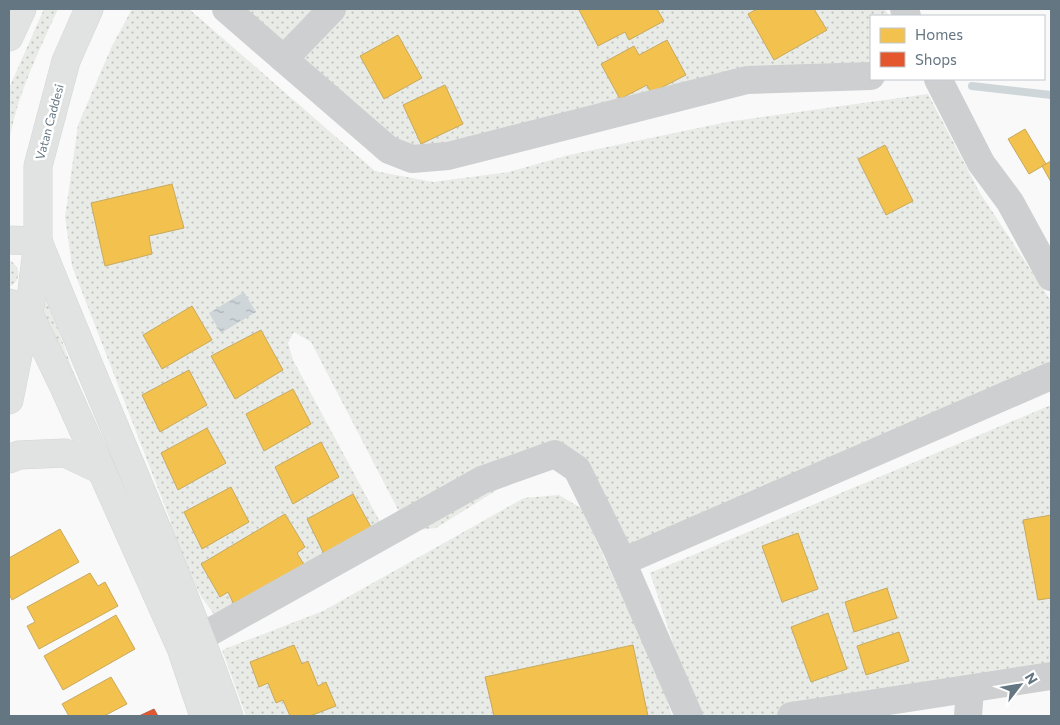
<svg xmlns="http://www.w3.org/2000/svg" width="1060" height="725" font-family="Commissioner,sans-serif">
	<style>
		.grass { fill: url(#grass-dots) }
		.water { fill: url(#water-ripples) }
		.homes { fill: #f2c14e; stroke: #c8aa5e }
		.shops { fill: #e4572e; stroke: #be6048 }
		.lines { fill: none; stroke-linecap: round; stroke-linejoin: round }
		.stream { stroke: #ced6d9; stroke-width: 8 }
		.secondary-casing { stroke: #d5d6d7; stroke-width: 29 }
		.street { stroke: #cecfd0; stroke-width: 28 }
		.secondary { stroke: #e1e2e2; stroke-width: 28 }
		.labels { text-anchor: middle; stroke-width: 5; stroke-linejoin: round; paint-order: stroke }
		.street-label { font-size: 12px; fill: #657683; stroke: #fff }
	</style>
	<defs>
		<pattern id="grass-dots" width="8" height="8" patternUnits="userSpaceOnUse" patternTransform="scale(1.25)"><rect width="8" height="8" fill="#e8ebe6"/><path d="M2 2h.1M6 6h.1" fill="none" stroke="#c0c3c0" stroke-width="1.8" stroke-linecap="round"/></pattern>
		<pattern id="water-ripples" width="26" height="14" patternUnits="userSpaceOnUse" patternTransform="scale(1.25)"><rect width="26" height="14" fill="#ced6d9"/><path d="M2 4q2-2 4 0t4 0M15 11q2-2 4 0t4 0" fill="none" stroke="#abb2b5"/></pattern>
	</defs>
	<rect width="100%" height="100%" fill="#f9f9f9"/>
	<g class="grass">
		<path d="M44,9H58C38,53 17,95 9,143L10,86Z"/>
		<polygon points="132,9 189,9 375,171 433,182 509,172 569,155 727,122 928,94 980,193 1051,301 1051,367 627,551 586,471 552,462 513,480 436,528 409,531 311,342 294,332 288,343 293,360 386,533 222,625 202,598 168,530 171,522 72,266 65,217 78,125 112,46"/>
		<polygon points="226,9 885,9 889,16 871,16 871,68 412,159"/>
		<path d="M9,260C21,266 22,281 9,287Z"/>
		<path d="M45,287C66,362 99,433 128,505L49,327L43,310Z"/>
		<polygon points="1051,405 1051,686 797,716 697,716 650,573"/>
		<polygon points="559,495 581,508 660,678 672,716 246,716 222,650 323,611 524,498"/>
	</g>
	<polygon class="water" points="244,292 256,312 221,333 209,313"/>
	<g class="homes">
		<polygon points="582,9 657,9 664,21 629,40 625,32 598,46 579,10"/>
		<polygon points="757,9 814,9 827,30 774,60 748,14"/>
		<polygon points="398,35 422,78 384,99 360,56"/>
		<polygon points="667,40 686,75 651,93 647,85 620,99 601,64 634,46 639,55"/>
		<polygon points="445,85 463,124 421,144 403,105"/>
		<polygon points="1025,129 1046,164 1029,174 1008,139"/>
		<polygon points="885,145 913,201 886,215 858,159"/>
		<polygon points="1051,161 1051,182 1042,166"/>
		<polygon points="172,184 184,228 149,236 152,254 105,266 91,203"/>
		<polygon points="192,306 212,340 162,369 143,335"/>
		<polygon points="261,330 283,370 235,399 211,356"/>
		<polygon points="189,370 207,405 160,432 142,395"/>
		<polygon points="293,389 311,424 264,451 246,414"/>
		<polygon points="207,428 226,463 178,490 161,453"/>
		<polygon points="321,442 339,477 293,504 275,467"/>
		<polygon points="231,487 249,522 202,549 184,512"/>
		<polygon points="353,494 372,529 325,556 307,519"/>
		<polygon points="285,514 305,547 297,553 306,568 235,607 228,592 220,597 201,564"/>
		<polygon points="1051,515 1051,598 1038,600 1023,520"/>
		<polygon points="60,529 79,562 12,600 9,594 9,558"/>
		<polygon points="798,533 818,589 782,602 762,546"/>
		<polygon points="90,573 98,586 105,582 118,606 39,649 27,626 35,622 27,607"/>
		<polygon points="887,588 897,618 854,632 845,602"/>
		<polygon points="828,613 847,669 811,682 791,627"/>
		<polygon points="116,615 135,649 63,690 44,656"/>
		<polygon points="899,632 909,661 866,675 857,646"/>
		<polygon points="294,645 302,664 308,661 318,686 326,682 336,706 310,716 290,716 283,700 276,703 268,683 259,687 250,662"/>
		<polygon points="633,645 648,716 494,716 485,677"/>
		<polygon points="111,677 127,704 104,716 69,716 62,704"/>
	</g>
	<polygon class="shops" points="154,709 158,716 139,716"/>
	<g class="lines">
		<polyline class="stream" points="972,86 1051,95"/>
		<g class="secondary-casing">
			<g id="secondary">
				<polyline points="9,37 22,9"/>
				<polyline points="9,240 38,241"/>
				<path d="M38,241C101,400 172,555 229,716"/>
				<polyline points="9,303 27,310 65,389 181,648 204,716"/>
				<polyline points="9,400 27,310 30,307 38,241 38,166 66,61 89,9"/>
				<polyline points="9,459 19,455 65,453 101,470"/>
			</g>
		</g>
		<g class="street">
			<polyline points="226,9 389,150 412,159 448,156 747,80 871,76"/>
			<polyline points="904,9 907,16"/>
			<polyline points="284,59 332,9"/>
			<polyline points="938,79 981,163 1010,202 1051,277"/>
			<polyline points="622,562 1051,376"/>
			<polyline points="201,637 482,480 555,454 577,469 617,550 689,716"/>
			<polyline points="791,716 1051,676"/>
			<polyline points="968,716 970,689"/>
		</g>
		<use href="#secondary" class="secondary"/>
	</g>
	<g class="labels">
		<g class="street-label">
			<text transform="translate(50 122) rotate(-75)" y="4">Vatan Caddesi</text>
		</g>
	</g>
	<rect width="1060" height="725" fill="none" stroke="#657683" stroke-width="20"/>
	<rect x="870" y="15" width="175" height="65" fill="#ffffff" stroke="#c1c8cd"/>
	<rect x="880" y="28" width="25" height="15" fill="#f2c14e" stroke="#c1c8cd"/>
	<text x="915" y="40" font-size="15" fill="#657683">Homes</text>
	<rect x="880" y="52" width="25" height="15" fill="#e4572e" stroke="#c1c8cd"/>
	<text x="915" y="65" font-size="15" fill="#657683">Shops</text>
	<g transform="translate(1020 685) rotate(59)" stroke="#ffffff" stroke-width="4" paint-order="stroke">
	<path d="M0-4L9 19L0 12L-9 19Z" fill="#657683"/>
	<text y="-8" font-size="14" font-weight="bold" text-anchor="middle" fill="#657683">N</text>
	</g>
</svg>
